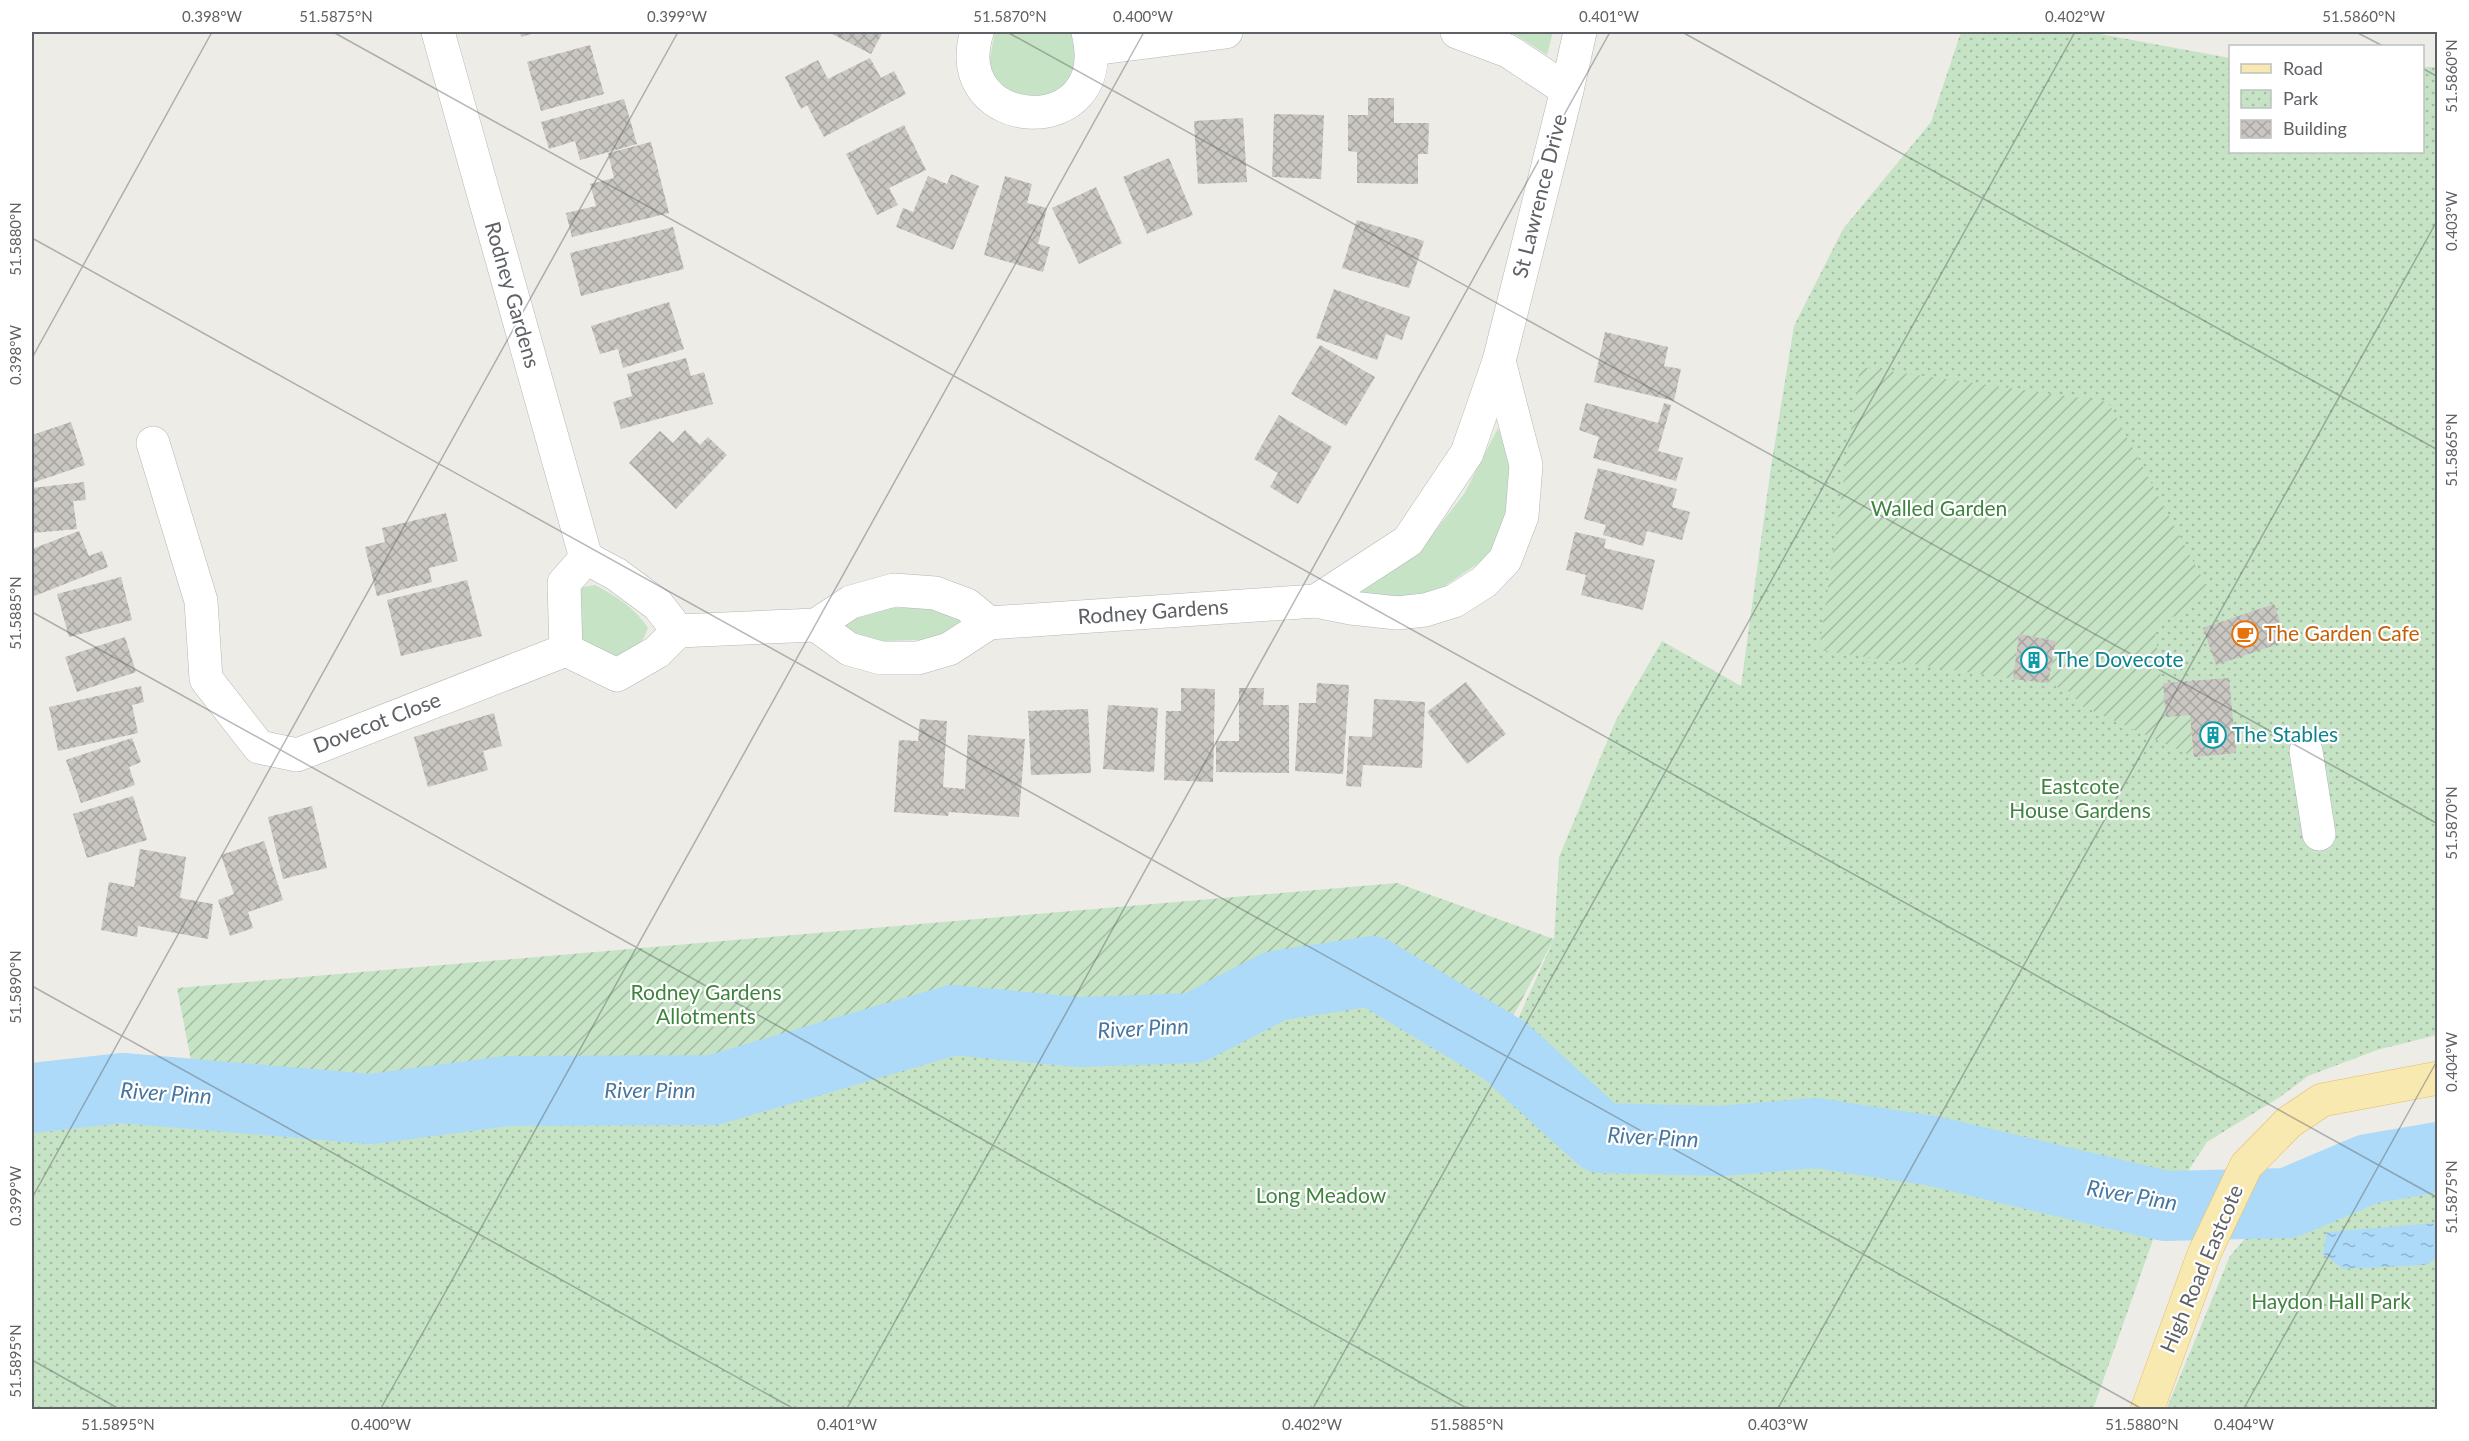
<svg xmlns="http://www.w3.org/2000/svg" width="2469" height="1441" font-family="Lato,sans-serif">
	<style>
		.grass { fill: #c6e4c5 }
		.park { fill: url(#park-dots) }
		.garden { fill: url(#garden-furrows) }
		.water { fill: url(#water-ripples) }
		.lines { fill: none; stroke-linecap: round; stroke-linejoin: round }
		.river { stroke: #addaf8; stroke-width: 70 }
		.building { fill: url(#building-cross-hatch) }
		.minor-casing { stroke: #b3b6b9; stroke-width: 34 }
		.major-casing { stroke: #e5bd68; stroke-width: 34 }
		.minor { stroke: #fff; stroke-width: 33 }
		.major { stroke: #f8e9b1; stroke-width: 33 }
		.ticks { fill: none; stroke: #5e6165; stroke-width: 1.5; stroke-opacity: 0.45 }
		.labels { text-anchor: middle; stroke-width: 4.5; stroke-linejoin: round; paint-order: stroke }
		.street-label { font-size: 21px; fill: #5e6165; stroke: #fff }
		.park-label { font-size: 21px; fill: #3e843e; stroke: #fff }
		.food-label { font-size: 21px; fill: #c56008; stroke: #fff; text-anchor: start }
		.culture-label { font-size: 21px; fill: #0d838f; stroke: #fff; text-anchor: start }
		.water-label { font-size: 22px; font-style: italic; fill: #4776a0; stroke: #fff }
		.neatline { fill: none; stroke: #5e6165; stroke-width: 2 }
		.ticks-label { font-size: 15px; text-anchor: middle; fill: #5e6165 }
	</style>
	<defs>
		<pattern id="park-dots" width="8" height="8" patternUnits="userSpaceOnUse" patternTransform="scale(1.5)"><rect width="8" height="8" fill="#c6e4c5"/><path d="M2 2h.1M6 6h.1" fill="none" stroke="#a4bca4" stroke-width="1.8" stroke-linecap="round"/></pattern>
		<pattern id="garden-furrows" width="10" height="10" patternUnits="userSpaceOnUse" patternTransform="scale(1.5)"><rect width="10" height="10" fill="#c6e4c5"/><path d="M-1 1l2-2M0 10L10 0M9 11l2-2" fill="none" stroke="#a4bca4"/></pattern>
		<pattern id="water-ripples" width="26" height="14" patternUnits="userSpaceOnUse" patternTransform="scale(1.5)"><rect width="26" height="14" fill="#addaf8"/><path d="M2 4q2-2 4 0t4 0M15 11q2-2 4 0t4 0" fill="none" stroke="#90b4cc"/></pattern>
		<pattern id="building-cross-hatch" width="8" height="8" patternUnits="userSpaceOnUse" patternTransform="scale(1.5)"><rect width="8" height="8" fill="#cac7c2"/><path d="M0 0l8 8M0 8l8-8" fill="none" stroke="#a7a5a1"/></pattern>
	</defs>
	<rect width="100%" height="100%" fill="#eeece6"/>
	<g class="grass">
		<polygon points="995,32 1070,32 1075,39 1078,54 1068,83 1056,93 1027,99 1002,87 993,75 989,62"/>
		<polygon points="1506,32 1553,32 1547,55 1516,35"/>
		<polygon points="1498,428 1510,459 1510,499 1498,550 1439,590 1393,601 1356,594 1417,554 1464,494"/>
		<path d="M595,585C615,595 635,608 648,628C633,669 604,657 576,636L577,588Z"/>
		<polygon points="854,608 950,608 970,622 947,639 857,642 835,626"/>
	</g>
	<g class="park">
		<polygon points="1961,32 2089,32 2230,58 2230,152 2422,152 2423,67 2437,67 2437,1035 2377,1050 2308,1076 2280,1097 2207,1142 2165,1206 2093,1409 32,1410 32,1076 167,1092 888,1060 1372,971 1595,1133 1504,1050 1554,939 1559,857 1616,720 1662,641 1741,686 1771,467 1794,326 1843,229 1931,122"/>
		<polygon points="2437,1127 2437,1409 2166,1410 2230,1256 2278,1200 2357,1148"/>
	</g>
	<g class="garden">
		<path d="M1860,367L2108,402L2208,589C2188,609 2182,616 2154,623L2166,717L2190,715L2194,757L2082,706L2070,692L2048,683L2056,642L2019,635L2013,679L1819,650Z"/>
		<polygon points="1397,883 1554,939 1504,1033 1354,951 1186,1008 958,1006 721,1067 509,1077 193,1071 177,988"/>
	</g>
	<polygon class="water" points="2437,1223 2437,1259 2424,1265 2343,1269 2323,1254 2327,1232"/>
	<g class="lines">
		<polyline class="river" points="32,1098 122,1088 371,1109 507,1091 713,1090 953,1020 1078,1032 1194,1028 1275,986 1372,971 1504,1050 1601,1138 1721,1141 1816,1133 1933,1151 2165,1206 2288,1203 2368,1169 2438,1157"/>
	</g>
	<g class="building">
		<polygon points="520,32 538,32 521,37"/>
		<polygon points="828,32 883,32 871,54"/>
		<polygon points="590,45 604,94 541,111 527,62"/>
		<polygon points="870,58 881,78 894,71 906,94 824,137 807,105 801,109 785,77 818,60 828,79"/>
		<polygon points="1368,98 1394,98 1394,123 1429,123 1428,154 1418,154 1418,184 1357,183 1357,152 1348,151 1348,115 1368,115"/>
		<polygon points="624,99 637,144 580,160 575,141 549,149 541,122"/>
		<polygon points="1274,114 1324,115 1321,179 1272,177"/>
		<polygon points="1243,118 1247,182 1198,184 1194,121"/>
		<polygon points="904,125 926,170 889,188 898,205 877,215 846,154"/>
		<polygon points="651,142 669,213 572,237 566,213 596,206 590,184 614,178 608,153"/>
		<polygon points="1169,158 1193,215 1147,234 1123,177"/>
		<polygon points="951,174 979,186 953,250 896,227 903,208 913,212 928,176 947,184"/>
		<polygon points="1005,176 1032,184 1027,203 1047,208 1038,244 1050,247 1043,272 984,255"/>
		<polygon points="1096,187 1122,243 1079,264 1052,208"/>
		<polygon points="1357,220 1424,241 1409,288 1342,268"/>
		<polygon points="673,227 684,269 581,296 570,253"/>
		<polygon points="1334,289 1410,317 1402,340 1386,334 1377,360 1316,338"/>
		<polygon points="669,302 684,349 623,368 618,349 600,354 591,326"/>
		<polygon points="1605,332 1668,347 1664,366 1681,369 1674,401 1594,382"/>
		<polygon points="1320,345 1375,377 1346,426 1291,394"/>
		<polygon points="686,358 691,376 704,372 713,404 621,429 613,402 632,396 627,374"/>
		<polygon points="1586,403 1658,423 1664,403 1671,405 1658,451 1683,458 1676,481 1593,458 1599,437 1579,430"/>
		<polygon points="1279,415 1332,447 1298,504 1270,487 1278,473 1254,459"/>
		<polygon points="71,422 85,465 32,483 32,435"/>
		<polygon points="685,430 700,445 708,437 727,455 676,509 629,463 660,431 673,443"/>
		<polygon points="1598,468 1677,489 1672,507 1690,512 1682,540 1647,531 1643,546 1603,535 1606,525 1584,519"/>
		<polygon points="84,482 86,500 73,501 77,529 32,533 32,488"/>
		<polygon points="446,513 458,561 429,568 432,582 377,596 365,547 385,542 382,528"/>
		<polygon points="79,531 89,556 102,551 108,567 32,597 32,549"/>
		<polygon points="1575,532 1606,539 1604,548 1655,560 1643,610 1581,595 1586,575 1566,570"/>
		<polygon points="121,577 132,620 69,637 57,594"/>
		<polygon points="467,580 482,636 401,656 387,600"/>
		<polygon points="2274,604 2287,641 2216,665 2203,628"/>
		<polygon points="2019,634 2056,641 2048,683 2013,679"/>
		<polygon points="125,637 136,672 77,692 65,657"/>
		<polygon points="2229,678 2236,753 2194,757 2190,715 2166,717 2163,683"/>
		<polygon points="1466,682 1506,734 1467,764 1427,712"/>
		<polygon points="1317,683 1349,685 1343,774 1295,771 1299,703 1316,703"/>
		<polygon points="141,686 144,702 132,705 138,733 58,751 49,707"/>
		<polygon points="1181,688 1215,689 1213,782 1164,780 1166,711 1181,711"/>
		<polygon points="1239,688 1264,688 1263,705 1289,705 1289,773 1216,772 1216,741 1239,741"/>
		<polygon points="1374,699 1425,702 1422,768 1363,765 1361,787 1346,786 1349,736 1372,737"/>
		<polygon points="1108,705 1158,708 1154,772 1103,769"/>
		<polygon points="1088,709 1091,773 1031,775 1028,711"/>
		<polygon points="494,713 502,746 483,751 488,770 428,787 414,737"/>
		<polygon points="920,719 947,721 943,787 965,789 968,735 1025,739 1019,817 949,812 948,816 894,812 899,740 918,741"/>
		<polygon points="132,738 141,762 129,767 135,785 81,803 66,760"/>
		<polygon points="133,796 147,840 87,858 73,814"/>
		<polygon points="312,806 327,868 283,879 268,817"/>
		<polygon points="264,841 283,900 248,912 253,928 230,936 218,900 234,894 221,855"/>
		<polygon points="140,849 186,857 180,898 213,904 208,939 138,926 137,937 101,930 109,882 134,887"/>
	</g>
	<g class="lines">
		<g class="minor-casing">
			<g id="minor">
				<polyline points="438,32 586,558 616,574 658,605 678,631 816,625 851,602 894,590 935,593 967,605 989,623"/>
				<path d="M977,32C945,134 1116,144 1088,32"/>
				<polyline points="1457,32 1508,51 1567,90"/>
				<polyline points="1092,49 1226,32"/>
				<polyline points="153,443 201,601 206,679 259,747 297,755 566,650"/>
				<polyline points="586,558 564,583 566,650 617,675 657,652 678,631"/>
				<polyline points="1316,601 1408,541 1467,453 1499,361 1567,90 1580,32"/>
				<polyline points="816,625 849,649 881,658 918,658 949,649 989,623 1316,601 1351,608 1397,613 1425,610 1454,601 1484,582 1505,560 1522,516 1526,465 1499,361"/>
				<polyline points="2306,751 2319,834"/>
			</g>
		</g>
		<g class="major-casing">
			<polyline id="major" points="2147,1410 2204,1254 2246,1166 2289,1122 2322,1100 2438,1078"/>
		</g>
		<use href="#minor" class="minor"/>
		<use href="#major" class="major"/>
	</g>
	<path class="ticks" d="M333,32L2438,1198M1007,32L2438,824M1682,32L2438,450M2356,32L2383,46M2422,68L2438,77M32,238L2144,1410M32,358L212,32M32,612L1470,1410M32,986L796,1410M32,1198L678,32M32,1360L121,1410M380,1410L1144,32M846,1410L1610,32M1312,1410L2075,32M1777,1410L2438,219M2243,1410L2438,1059"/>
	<defs>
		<g id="cafe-ring" transform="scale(1.35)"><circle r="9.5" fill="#fff" stroke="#e8710a" stroke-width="1.5"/><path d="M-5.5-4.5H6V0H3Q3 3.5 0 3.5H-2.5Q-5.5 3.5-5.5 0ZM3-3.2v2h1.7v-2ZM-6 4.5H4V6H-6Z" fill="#e8710a"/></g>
		<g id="building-ring" transform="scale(1.35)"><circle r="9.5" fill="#fff" stroke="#0f9aa8" stroke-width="1.5"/><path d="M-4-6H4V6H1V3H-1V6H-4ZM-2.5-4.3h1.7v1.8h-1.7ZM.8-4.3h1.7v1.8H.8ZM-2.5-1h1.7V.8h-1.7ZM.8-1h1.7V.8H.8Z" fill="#0f9aa8"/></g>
	</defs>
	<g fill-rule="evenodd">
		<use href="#cafe-ring" x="2245" y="634"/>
		<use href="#building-ring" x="2034" y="660"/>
		<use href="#building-ring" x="2213" y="735"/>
	</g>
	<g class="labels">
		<g class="street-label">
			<text transform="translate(1540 196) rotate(-76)" y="7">St Lawrence Drive</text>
			<text transform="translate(512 295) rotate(74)" y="7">Rodney Gardens</text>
			<text transform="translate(1153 612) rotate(-4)" y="7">Rodney Gardens</text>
			<text transform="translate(377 723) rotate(-21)" y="7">Dovecot Close</text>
			<text transform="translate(2202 1269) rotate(-67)" y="7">High Road Eastcote</text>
		</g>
		<g class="park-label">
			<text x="1939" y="516">Walled Garden</text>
			<text x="2080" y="794">Eastcote<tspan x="2080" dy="24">House Gardens</tspan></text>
			<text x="706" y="1000">Rodney Gardens<tspan x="706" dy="24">Allotments</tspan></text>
			<text x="1321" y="1203">Long Meadow</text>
			<text x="2331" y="1309">Haydon Hall Park</text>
		</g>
		<g class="food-label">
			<text x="2264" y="641">The Garden Cafe</text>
		</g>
		<g class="culture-label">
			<text x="2054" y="667">The Dovecote</text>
			<text x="2232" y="742">The Stables</text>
		</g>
		<g class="water-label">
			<text transform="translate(1143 1028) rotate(-3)" y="8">River Pinn</text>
			<text x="650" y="1098">River Pinn</text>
			<text transform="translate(166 1093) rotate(4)" y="8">River Pinn</text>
			<text transform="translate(1653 1137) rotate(3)" y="8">River Pinn</text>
			<text transform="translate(2132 1195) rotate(10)" y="8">River Pinn</text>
		</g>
	</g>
	<rect width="2469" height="1441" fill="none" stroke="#ffffff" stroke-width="66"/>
	<rect x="2229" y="45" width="195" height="108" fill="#ffffff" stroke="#bfc0c1" stroke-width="1.5"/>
	<rect x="2241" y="64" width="30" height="9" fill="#f8e9b1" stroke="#bfc0c1" stroke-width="1.5"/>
	<text x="2283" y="75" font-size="18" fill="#5e6165">Road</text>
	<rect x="2241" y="90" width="30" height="18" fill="url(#park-dots)" stroke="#bfc0c1" stroke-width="1.5"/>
	<text x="2283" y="105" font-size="18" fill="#5e6165">Park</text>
	<rect x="2241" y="120" width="30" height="18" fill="url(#building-cross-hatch)" stroke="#bfc0c1" stroke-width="1.5"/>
	<text x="2283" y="135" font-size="18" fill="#5e6165">Building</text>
	<rect x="33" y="33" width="2403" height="1375" class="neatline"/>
	<g class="ticks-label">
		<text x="212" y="22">0.398°W</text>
		<text x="336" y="22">51.5875°N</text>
		<text x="677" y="22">0.399°W</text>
		<text x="1010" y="22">51.5870°N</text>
		<text x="1143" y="22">0.400°W</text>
		<text x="1609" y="22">0.401°W</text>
		<text x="2075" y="22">0.402°W</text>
		<text x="2359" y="22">51.5860°N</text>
		<text transform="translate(2452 76) rotate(-90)" y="5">51.5860°N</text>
		<text transform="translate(2452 221) rotate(-90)" y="5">0.403°W</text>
		<text transform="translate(16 239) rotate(-90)" y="5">51.5880°N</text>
		<text transform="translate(16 355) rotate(-90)" y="5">0.398°W</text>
		<text transform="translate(2452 450) rotate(-90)" y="5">51.5865°N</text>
		<text transform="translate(16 613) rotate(-90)" y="5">51.5885°N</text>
		<text transform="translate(2452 823) rotate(-90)" y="5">51.5870°N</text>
		<text transform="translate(16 987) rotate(-90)" y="5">51.5890°N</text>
		<text transform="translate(2452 1062) rotate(-90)" y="5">0.404°W</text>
		<text transform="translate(16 1196) rotate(-90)" y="5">0.399°W</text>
		<text transform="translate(2452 1197) rotate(-90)" y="5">51.5875°N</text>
		<text transform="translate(16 1361) rotate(-90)" y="5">51.5895°N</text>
		<text x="118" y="1430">51.5895°N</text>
		<text x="381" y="1430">0.400°W</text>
		<text x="847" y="1430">0.401°W</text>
		<text x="1312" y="1430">0.402°W</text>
		<text x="1467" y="1430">51.5885°N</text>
		<text x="1778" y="1430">0.403°W</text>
		<text x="2142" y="1430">51.5880°N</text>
		<text x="2244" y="1430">0.404°W</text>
	</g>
</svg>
